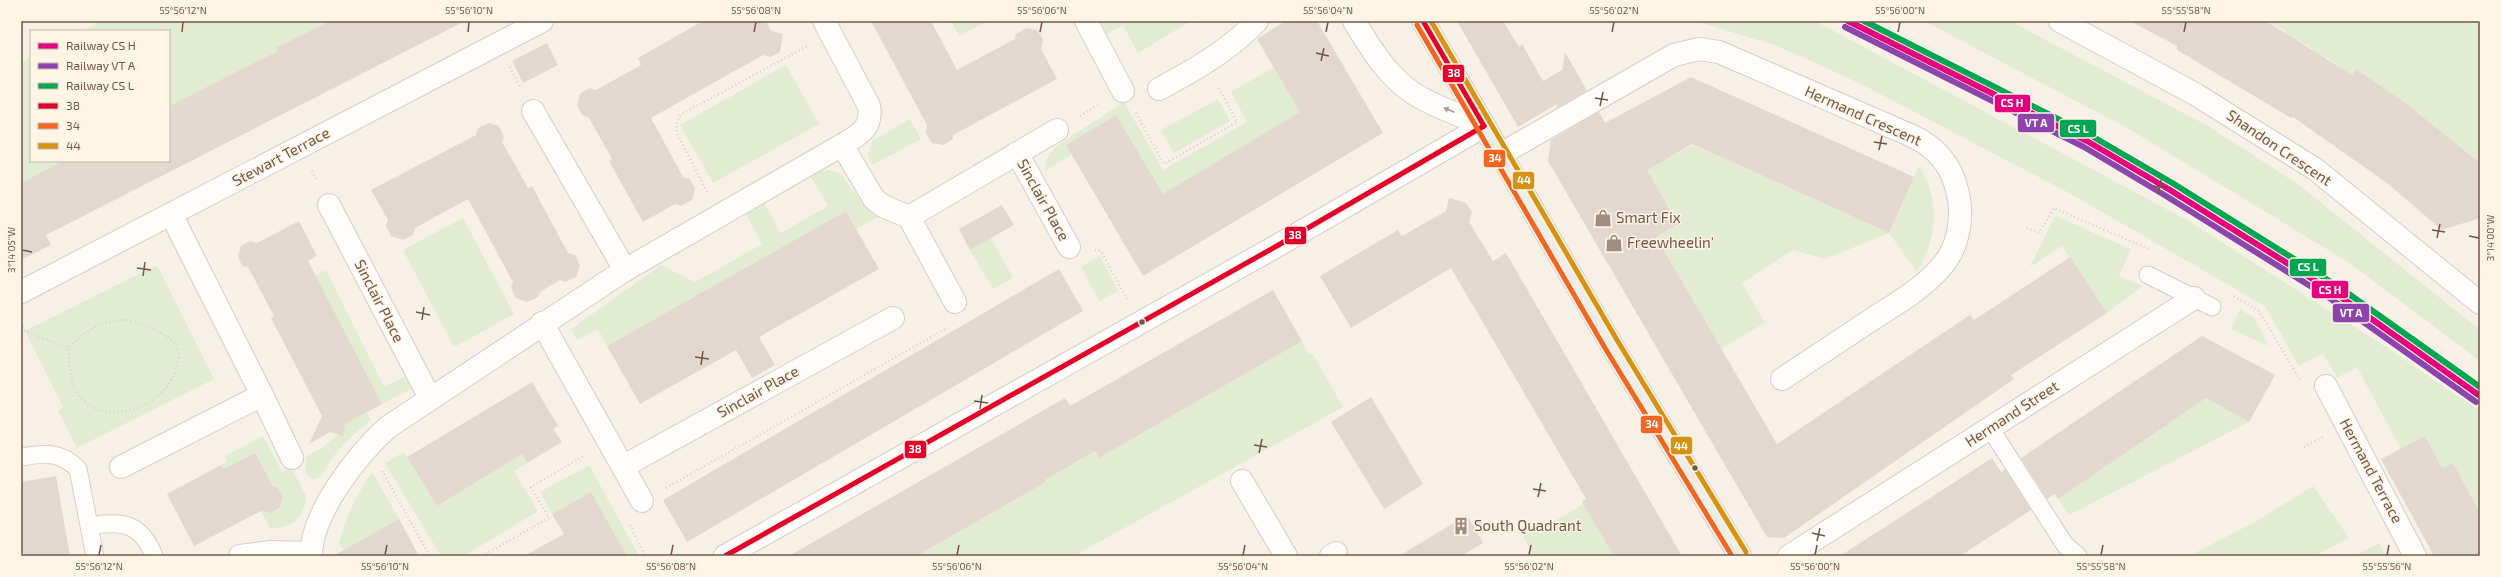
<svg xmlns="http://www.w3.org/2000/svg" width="2501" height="577" font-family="'Exo 2',sans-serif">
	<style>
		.green { fill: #e2ecd2 }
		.building { fill: #e2d8cf }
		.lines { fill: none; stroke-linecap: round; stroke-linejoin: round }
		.service-casing { stroke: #d7cdc5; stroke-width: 19 }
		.minor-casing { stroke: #d7cdc5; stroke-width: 24 }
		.primary-casing { stroke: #d5cbc4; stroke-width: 24 }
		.path { stroke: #d9d0cc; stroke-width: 2.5; stroke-dasharray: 1 3; stroke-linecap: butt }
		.service { stroke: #fefdfb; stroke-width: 17 }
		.minor { stroke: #fefdfb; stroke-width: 22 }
		.primary { stroke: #f1ece4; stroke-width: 22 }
		.bus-1-casing { stroke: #fff5e7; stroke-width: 8 }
		.bus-2-casing { stroke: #fff5e7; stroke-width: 8 }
		.bus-3-casing { stroke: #fff5e7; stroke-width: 8 }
		.bus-1 { stroke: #e4002b; stroke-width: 5 }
		.bus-2 { stroke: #f26522; stroke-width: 5 }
		.bus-3 { stroke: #d69212; stroke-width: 5 }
		.rail-1-casing { stroke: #fff5e7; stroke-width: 9 }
		.rail-2-casing { stroke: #fff5e7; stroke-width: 9 }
		.rail-3-casing { stroke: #fff5e7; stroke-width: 9 }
		.rail-1 { stroke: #e5007d; stroke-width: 6 }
		.rail-2 { stroke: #8e44ad; stroke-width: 6 }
		.rail-3 { stroke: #00a651; stroke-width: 6 }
		.oneway { fill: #ab9990 }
		.ticks { fill: none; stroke: #735648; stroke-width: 1.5 }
		.bus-dot { fill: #735648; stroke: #fff5e7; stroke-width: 1.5 }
		.labels { text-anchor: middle; stroke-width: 3; stroke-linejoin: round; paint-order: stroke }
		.street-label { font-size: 15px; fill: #735648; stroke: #fff5e7 }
		.poi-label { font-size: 15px; fill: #735648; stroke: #fff5e7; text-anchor: start }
		.line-badge { stroke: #fff5e7; stroke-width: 1.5 }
		.badge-label { font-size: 11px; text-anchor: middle; font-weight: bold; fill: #fff }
		.neatline { fill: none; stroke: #735648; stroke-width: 1.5 }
		.ticks-label { font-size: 10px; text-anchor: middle; fill: #735648 }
	</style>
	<rect width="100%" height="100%" fill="#f6f0e7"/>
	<g class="green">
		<polygon points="102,21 330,21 277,48 278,51 169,106 169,31 82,31"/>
		<polygon points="951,21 988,21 959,36"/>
		<polygon points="1100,21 1191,21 1138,53 1123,25 1107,34"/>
		<polygon points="1695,21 1815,21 2187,220 2386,347 2480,411 2480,513 2453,463 2442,468 2425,436 2401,449 2357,367 2337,378 2323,353 2299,366 2265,306 2069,193 1863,85 1811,61 1774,45"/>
		<polygon points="1924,21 2010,21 2208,126 2299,185 2480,330 2480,361 2348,262 2129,129"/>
		<polygon points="2256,21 2480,21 2480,184 2477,161 2463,149 2452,162 2417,133 2426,120 2356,69 2346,83 2335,75 2340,67 2326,57 2320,66 2307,59 2313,49 2298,40 2292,49 2279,42 2285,31 2271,23 2265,33"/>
		<polygon points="31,57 31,161 63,161 21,183 21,63"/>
		<polygon points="786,65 819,124 713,183 680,125"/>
		<polygon points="1274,67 1320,114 1158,204 1116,115 1066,145 1071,155 1045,171 1046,160 1055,147 1124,102 1163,170 1247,122 1231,92"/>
		<polygon points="1218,99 1230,121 1174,153 1161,130"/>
		<polygon points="910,119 921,139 872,165 868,155 872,141"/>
		<path d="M1693,145L1889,233L1919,166C1941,200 1937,239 1917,272L1889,233L1825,259L1793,250L1742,283L1765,323L1720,349L1656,237L1678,223L1668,205L1665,206L1622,178L1671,150L1674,155Z"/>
		<polygon points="829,170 841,174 863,204 879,216 856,229 846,211 607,346 598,329 577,340 571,329 661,265 695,282 762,244 746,214 764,203 781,233 828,206 811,177 818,172"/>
		<polygon points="2055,216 2131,249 2119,276 2143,286 2107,313 2062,246 2030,267"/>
		<polygon points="463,218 514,314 454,347 403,250"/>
		<polygon points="991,238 1013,278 993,289 970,250"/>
		<polygon points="1100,256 1118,291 1099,301 1081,267"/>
		<polygon points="157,265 214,379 77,448 58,410 63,407 25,331"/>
		<polygon points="326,270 384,387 405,377 411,389 382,404 323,292 302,282"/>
		<polygon points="2240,309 2254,318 2269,346 2231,329"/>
		<polygon points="1302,341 1310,355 1313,354 1343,407 1074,556 917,556 1046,482 1045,480 1095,451 1099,458"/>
		<polygon points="2206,398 2249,422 2069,515 2058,499"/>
		<path d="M367,412L371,420C355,432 342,445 330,461C325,468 324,477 314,479L307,475L305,470L307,456L323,447L344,429L345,424Z"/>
		<path d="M263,436L282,471L291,467L306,496C304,517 292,529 270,528L261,511L271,513L280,507L283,496L277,487L273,486L255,453L224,469L221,465L227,462L225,456Z"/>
		<polygon points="513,440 527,463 514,471 538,511 464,556 441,556 385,463 404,452 437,506 493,471"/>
		<polygon points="589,465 639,556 627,556 591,492 552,514 540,492"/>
		<path d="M372,472L399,519L344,550L339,543C346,517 357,494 372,472Z"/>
		<polygon points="2313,486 2349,538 2314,556 2189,556 2255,522"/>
		<polygon points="1584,504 1614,556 1534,556 1523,536 1543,525 1544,527"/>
		<polygon points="2379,543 2386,556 2359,556 2358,554"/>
	</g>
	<g class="building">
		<polygon points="330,21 465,21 46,235 51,245 21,260 21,183 63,161 169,161 169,106 278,51 276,48"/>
		<polygon points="703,21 766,21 771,31 783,34 780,52 771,57 763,55 651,118 683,177 690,179 695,189 692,200 681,206 675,204 643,222 609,161 612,159 589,118 582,115 577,105 580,94 590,88 596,90 641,65 638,58"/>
		<polygon points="871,21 931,21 957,70 1015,39 1016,34 1026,28 1037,30 1043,39 1041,49 1057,79 953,135 953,139 943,145 932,143 926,133 927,125"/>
		<polygon points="1285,21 1317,21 1383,133 1143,276 1066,145 1116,115 1163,194 1300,112 1257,39"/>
		<polygon points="1457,21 1503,21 1519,47 1522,44 1543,81 1562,70 1565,52 1587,91 1556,108 1557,104 1518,127"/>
		<polygon points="2130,21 2266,21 2352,75 2356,69 2408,105 2480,163 2480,218 2442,230 2387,183 2293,117 2291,118 2177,50 2177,46"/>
		<polygon points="547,43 558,65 523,83 512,61"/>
		<polygon points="1691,77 1914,177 1889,233 1692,144 1647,170 1678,224 1656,237 1777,444 1970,315 1974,320 2070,257 2107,313 2011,375 2014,379 1784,538 1767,537 1548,161 1551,140 1599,112 1605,123"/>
		<polygon points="489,123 499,126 504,137 502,142 528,188 532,186 568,253 575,255 580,266 576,277 566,282 560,280 540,292 538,297 527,302 516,298 511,288 513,282 468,199 415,228 413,235 403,240 391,236 386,226 388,220 371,190 476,135 478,128"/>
		<polygon points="1449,198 1466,203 1472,212 1469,222 1493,261 1506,253 1682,556 1614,556 1582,502 1586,499 1451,268 1351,328 1320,276 1398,230 1402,236 1446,211"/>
		<polygon points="1002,205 1014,225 970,250 959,229"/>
		<polygon points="846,211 879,269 759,337 775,365 752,378 736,350 640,404 607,346"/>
		<polygon points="299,221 317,256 308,261 382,404 345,424 343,436 330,432 309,444 322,416 271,318 274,316 248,267 242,266 238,256 241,246 250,241 257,243"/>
		<polygon points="1059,269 1083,311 687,542 663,500"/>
		<polygon points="1273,290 1302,341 1099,458 1095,451 1045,480 1046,482 917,556 789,556 1065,398 1070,406"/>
		<polygon points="2202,336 2275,375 2249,422 2206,398 2058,499 2055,494 2047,499 2021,458"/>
		<polygon points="532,382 558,426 553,429 562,442 527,463 522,454 437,506 407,457"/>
		<polygon points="1371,397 1423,484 1384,509 1331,422"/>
		<polygon points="2425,436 2442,468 2453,463 2480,513 2480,556 2434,556 2381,459"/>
		<polygon points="255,453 273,486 277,487 283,496 280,507 271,513 261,511 194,546 167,494 221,465 224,469"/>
		<polygon points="1992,458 2001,472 2005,469 2031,510 1960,556 1840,556"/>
		<polygon points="56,476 70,556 24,556 21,541 21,482"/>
		<polygon points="591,492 627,556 524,556 564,534 552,514"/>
		<polygon points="1467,515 1483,543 1461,556 1399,556"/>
		<polygon points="399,519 419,556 333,556"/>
	</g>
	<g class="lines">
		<g class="service-casing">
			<g id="service">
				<polyline points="2148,275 2212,307"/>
				<polyline points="1990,428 2065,545 2078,556"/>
				<path d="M21,457C44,453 60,451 78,469L95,556"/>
				<path d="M90,526C122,520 141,523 154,556"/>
			</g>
		</g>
		<g class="minor-casing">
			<g id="minor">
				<path d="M824,21L869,106C873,128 859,135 842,145"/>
				<polyline points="1086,21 1123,91"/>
				<path d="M1354,21C1372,51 1392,84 1425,100C1444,110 1465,117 1484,126"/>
				<polyline points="2060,21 2195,94 2315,169 2480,303"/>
				<path d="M1159,89C1196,69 1228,51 1257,21"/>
				<polyline points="533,111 625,270"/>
				<polyline points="1017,153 1069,247"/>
				<path d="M1501,154L1674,55L1699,49L1719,52L1910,135C1935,146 1951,164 1957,190C1963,212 1960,239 1948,258C1930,285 1897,303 1871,320C1841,340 1812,359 1782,379"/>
				<polyline points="329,205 430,398"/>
				<polyline points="909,217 1057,130"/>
				<polyline points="21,292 542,21"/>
				<polyline points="542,323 642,501"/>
				<polyline points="2326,386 2415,556"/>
				<polyline points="262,395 292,458"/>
				<polyline points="624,466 893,318"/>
				<polyline points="121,467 262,395 171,214"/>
				<polyline points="1242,481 1286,556"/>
				<polyline points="240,556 271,552 311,553"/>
				<path d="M311,556C311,513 358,454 388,427L625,270L842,145L874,199L883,206L909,217L955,302"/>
				<polyline points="725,556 1275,247 1484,126"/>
				<polyline points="1331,556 1336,553"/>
				<polyline points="1789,556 2194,298"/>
			</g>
		</g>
		<g class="primary-casing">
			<polyline id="primary" points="1423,21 1611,344 1740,556"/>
		</g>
		<g class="path">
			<polyline points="510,67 521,88"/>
			<polyline points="1136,113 1164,164 1237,122 1218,87"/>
			<polyline points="1080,116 1100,104"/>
			<polyline points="312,171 317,181"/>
			<polyline points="707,192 677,133 676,125 680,115 807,46"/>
			<polyline points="2027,228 2039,233 2054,208 2151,250"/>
			<polyline points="1095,250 1101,251 1127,299"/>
			<polyline points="2234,296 2259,311 2300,380"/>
			<path d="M127,320C140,323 172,335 177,347C180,353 178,360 177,365C170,405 105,431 79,395C69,382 70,364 68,348C86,331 102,319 127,320Z"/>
			<polyline points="21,323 25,331 68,348"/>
			<polyline points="2304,447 2323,437"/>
			<polyline points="382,471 430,556"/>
			<polyline points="666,488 947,328"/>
			<polyline points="630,525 645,556"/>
			<polyline points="482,556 549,518 531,487 585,455"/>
		</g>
		<use href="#service" class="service"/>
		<use href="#minor" class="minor"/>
		<use href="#primary" class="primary"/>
		<g class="bus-1-casing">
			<g id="bus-1">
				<polyline points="1423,21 1484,126"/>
				<polyline points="725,556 1275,247 1484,126"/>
			</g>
		</g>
		<g class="bus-2-casing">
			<polyline id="bus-2" points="1417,25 1605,348 1732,556"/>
		</g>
		<g class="bus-3-casing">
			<polyline id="bus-3" points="1431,21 1617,340 1746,552"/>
		</g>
		<use href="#bus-1" class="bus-1"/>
		<use href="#bus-2" class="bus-2"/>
		<use href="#bus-3" class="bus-3"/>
		<g class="rail-1-casing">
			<polyline id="rail-1" points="1848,21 2087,141 2170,190 2335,293 2480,396"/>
		</g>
		<g class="rail-2-casing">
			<polyline id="rail-2" points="1845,27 2084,147 2166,196 2331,299 2476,402"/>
		</g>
		<g class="rail-3-casing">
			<polyline id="rail-3" points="1864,21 2090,135 2174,184 2339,287 2480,387"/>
		</g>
		<use href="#rail-1" class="rail-1"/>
		<use href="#rail-2" class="rail-2"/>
		<use href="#rail-3" class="rail-3"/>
	</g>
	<defs><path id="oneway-solid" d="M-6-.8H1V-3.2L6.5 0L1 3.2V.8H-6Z"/></defs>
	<use class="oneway" href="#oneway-solid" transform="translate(1449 110) rotate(-157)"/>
	<path class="ticks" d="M182,32L183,22M468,32L469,22M754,32L756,22M1040,32L1042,22M1326,32L1328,22M1612,32L1614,22M1898,32L1900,22M2184,32L2186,22M1316,53L1329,56M1321,61L1324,48M1595,98L1608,100M1600,106L1603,92M1874,142L1887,144M1879,150L1882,136M2153,186L2166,188M2158,194L2161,180M2432,230L2445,232M2469,236L2479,238M2437,238L2440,224M22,250L32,252M137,268L151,270M143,276L145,262M416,312L430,315M422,320L424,307M695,357L709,359M701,365L703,351M974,401L988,403M980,409L982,395M1254,445L1267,447M1259,453L1262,439M1533,489L1546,491M1538,497L1541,483M1812,533L1825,536M1817,541L1820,528M99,555L101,545M385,555L387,545M671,555L673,545M957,555L959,545M1243,555L1245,545M1529,555L1531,545M1815,555L1817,545M2101,555L2103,545M2387,555L2389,545"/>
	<defs>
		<g id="shop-bare" transform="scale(1.38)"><path d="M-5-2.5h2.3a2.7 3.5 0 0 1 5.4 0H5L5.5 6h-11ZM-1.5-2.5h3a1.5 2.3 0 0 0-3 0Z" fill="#a18c80" stroke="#fff5e7" stroke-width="2.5" paint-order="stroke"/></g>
		<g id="building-bare" transform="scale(1.38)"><path d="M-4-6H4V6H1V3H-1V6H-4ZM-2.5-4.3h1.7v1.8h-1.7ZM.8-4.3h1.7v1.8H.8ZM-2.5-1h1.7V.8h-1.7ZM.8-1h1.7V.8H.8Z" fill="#a18c80" stroke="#fff5e7" stroke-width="2.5" paint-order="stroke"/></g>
	</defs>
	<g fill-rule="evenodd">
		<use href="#shop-bare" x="1603" y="218"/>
		<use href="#shop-bare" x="1614" y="243"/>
		<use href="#building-bare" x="1461" y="526"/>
	</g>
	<g class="bus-dot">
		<circle cx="1142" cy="322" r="3.5"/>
		<circle cx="1695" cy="468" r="3.5"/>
	</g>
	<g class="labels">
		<g class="street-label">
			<text transform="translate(1863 116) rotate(24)" y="5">Hermand Crescent</text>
			<text transform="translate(2279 148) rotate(34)" y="5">Shandon Crescent</text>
			<text transform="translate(281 157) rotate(-28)" y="5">Stewart Terrace</text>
			<text transform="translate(1043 200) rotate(61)" y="5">Sinclair Place</text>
			<text transform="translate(379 301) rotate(63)" y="5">Sinclair Place</text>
			<text transform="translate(758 392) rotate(-29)" y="5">Sinclair Place</text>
			<text transform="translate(2012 414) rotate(-33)" y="5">Hermand Street</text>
			<text transform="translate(2371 471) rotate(62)" y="5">Hermand Terrace</text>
		</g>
		<g class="poi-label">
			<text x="1616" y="223">Smart Fix</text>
			<text x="1627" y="248">Freewheelin'</text>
			<text x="1474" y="531">South Quadrant</text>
		</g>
	</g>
	<g class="line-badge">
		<rect x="1442" y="64" width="23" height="19" rx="4" fill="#e4002b"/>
		<rect x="1994" y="94" width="37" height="19" rx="4" fill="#e5007d"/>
		<rect x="2017" y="113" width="38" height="20" rx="4" fill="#8e44ad"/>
		<rect x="2059" y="119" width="38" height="19" rx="4" fill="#00a651"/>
		<rect x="1483" y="149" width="23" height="19" rx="4" fill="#f26522"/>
		<rect x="1512" y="171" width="23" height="19" rx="4" fill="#d69212"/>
		<rect x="1284" y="226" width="23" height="19" rx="4" fill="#e4002b"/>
		<rect x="2289" y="258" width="38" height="19" rx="4" fill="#00a651"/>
		<rect x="2311" y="280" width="38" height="19" rx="4" fill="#e5007d"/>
		<rect x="2332" y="303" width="38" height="20" rx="4" fill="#8e44ad"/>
		<rect x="1640" y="415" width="23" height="19" rx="4" fill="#f26522"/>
		<rect x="1670" y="436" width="23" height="19" rx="4" fill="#d69212"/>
		<rect x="904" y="440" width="23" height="19" rx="4" fill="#e4002b"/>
	</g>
	<g class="badge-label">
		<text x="1454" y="77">38</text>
		<text x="2012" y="107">CS H</text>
		<text x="2036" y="127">VT A</text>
		<text x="2078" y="133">CS L</text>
		<text x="1495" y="162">34</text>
		<text x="1524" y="184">44</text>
		<text x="1295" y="239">38</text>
		<text x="2308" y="271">CS L</text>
		<text x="2330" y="294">CS H</text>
		<text x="2351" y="317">VT A</text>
		<text x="1652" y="428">34</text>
		<text x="1681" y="450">44</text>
		<text x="915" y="453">38</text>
	</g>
	<rect width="2501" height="577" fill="none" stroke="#fff5e7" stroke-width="44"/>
	<rect x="30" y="30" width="140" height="132" fill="#fff5e7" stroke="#c7b5a7"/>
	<rect x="38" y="43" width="20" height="6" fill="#e5007d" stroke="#c7b5a7"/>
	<text x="66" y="50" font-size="12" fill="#735648">Railway CS H</text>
	<rect x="38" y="63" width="20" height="6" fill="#8e44ad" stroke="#c7b5a7"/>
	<text x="66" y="70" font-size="12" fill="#735648">Railway VT A</text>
	<rect x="38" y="83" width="20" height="6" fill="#00a651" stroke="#c7b5a7"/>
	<text x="66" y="90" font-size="12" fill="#735648">Railway CS L</text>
	<rect x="38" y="103" width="20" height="6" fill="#e4002b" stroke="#c7b5a7"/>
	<text x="66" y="110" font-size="12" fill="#735648">38</text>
	<rect x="38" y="123" width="20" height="6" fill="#f26522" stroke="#c7b5a7"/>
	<text x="66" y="130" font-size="12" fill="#735648">34</text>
	<rect x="38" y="143" width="20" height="6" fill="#d69212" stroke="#c7b5a7"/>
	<text x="66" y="150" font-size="12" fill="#735648">44</text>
	<rect x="22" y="22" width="2457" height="533" class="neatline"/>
	<g class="ticks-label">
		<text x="183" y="14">55°56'12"N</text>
		<text x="469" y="14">55°56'10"N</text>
		<text x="756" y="14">55°56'08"N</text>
		<text x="1042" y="14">55°56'06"N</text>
		<text x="1328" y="14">55°56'04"N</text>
		<text x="1614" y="14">55°56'02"N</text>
		<text x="1900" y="14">55°56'00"N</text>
		<text x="2186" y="14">55°55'58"N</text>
		<text transform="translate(2490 238) rotate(-90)" y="4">3°14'00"W</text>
		<text transform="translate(11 250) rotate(-90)" y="4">3°14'05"W</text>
		<text x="99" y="570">55°56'12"N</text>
		<text x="385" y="570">55°56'10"N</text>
		<text x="671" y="570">55°56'08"N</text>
		<text x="957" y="570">55°56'06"N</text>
		<text x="1243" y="570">55°56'04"N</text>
		<text x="1529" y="570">55°56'02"N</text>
		<text x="1815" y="570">55°56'00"N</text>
		<text x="2101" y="570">55°55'58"N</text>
		<text x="2387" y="570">55°55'56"N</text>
	</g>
</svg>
